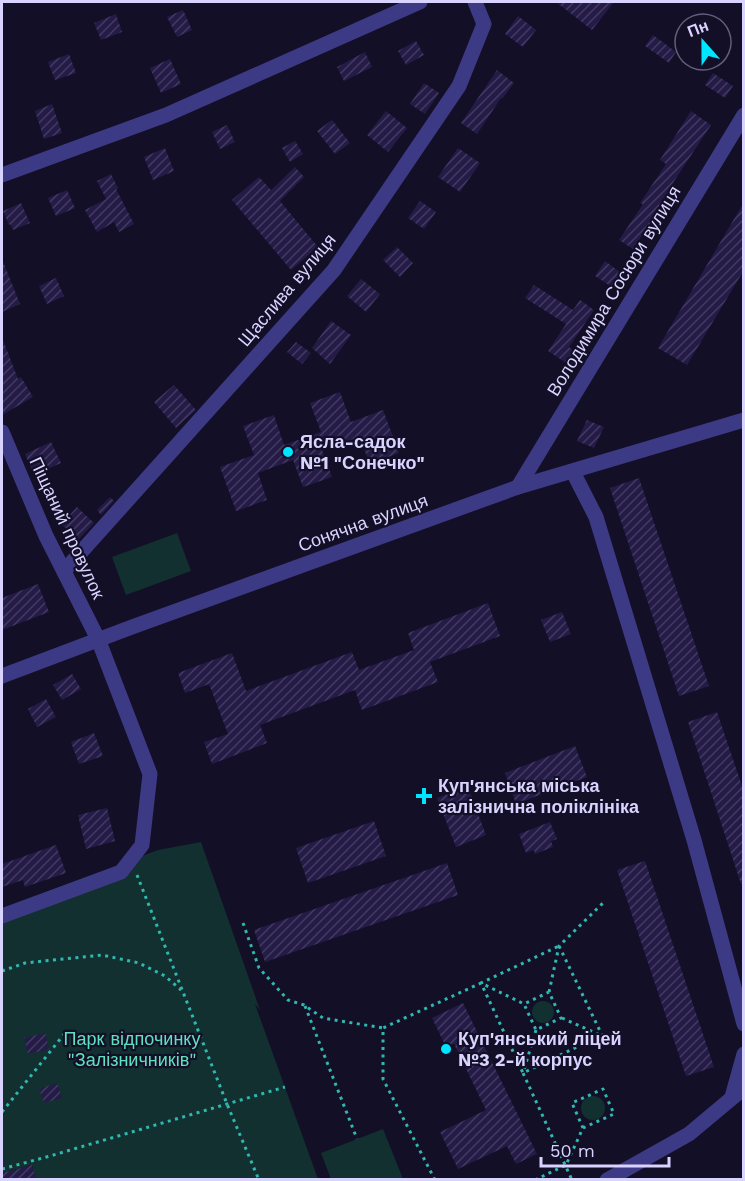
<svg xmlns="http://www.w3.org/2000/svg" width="745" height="1181" font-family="'Work Sans',sans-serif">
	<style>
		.green { fill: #12302f }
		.building { fill: url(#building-hatch) }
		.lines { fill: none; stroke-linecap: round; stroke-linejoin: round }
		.path { stroke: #2fb8b0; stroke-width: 3; stroke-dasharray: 3 4.5; stroke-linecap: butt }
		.minor { stroke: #3d3a85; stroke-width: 15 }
		.poi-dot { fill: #00e5ff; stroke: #130f26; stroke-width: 2 }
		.labels { text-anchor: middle; stroke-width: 4.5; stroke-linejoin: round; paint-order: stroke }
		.street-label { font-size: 18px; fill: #d9d4ff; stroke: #130f26 }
		.poi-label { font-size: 18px; font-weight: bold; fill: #d9d4ff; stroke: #130f26; text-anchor: start }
		.park-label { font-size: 18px; fill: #5fe0c0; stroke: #130f26 }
	</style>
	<defs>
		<pattern id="building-hatch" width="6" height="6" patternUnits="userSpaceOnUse" patternTransform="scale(1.5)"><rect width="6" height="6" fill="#241b47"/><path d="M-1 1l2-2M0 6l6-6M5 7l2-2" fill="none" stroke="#433b63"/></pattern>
	</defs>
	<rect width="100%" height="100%" fill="#130f26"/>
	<g class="green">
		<polygon points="177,533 191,571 126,595 112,557"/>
		<polygon points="201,842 260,1010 255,1004 318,1179 36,1180 32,1165 2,1173 2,909 158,850"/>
		<circle cx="543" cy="1012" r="11"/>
		<circle cx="593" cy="1108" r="12"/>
		<polygon points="383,1129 403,1179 331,1179 321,1153"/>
	</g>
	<g class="building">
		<polygon points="556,2 614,2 592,30"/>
		<polygon points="183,10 192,30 177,37 167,17"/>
		<polygon points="116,14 122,32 101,40 94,23"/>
		<polygon points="518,16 536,30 523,47 505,34"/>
		<polygon points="653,35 676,52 669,63 645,46"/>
		<polygon points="416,41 424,55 406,65 398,51"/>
		<polygon points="365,52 372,67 344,81 337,67"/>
		<polygon points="69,54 76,73 55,80 48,62"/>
		<polygon points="170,59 181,84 161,93 150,68"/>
		<polygon points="497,70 514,83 502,99 501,98 477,134 461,123"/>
		<polygon points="713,73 733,86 725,98 705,85"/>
		<polygon points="424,83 439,93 425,114 410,104"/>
		<polygon points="52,104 62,133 44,139 35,111"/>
		<polygon points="386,111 407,128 388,152 367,135"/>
		<polygon points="691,111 711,125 667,192 670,194 633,249 619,240 643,204 640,203 666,164 660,160"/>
		<polygon points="332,120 350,143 335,154 317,131"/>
		<polygon points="227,125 235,142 220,149 212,132"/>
		<polygon points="295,141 303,154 290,162 282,148"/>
		<polygon points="165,148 174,171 153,180 144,157"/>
		<polygon points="458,148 480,163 460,192 438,177"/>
		<polygon points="295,167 304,177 280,201 318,247 291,270 232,200 259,177 271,190"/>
		<polygon points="111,174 118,188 116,189 134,224 119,232 114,222 97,232 85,210 106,199 97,181"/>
		<polygon points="67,190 75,208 56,216 48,198"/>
		<polygon points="420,201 436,212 424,229 408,218"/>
		<polygon points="744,202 744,270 687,365 658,348"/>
		<polygon points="21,203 30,223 13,230 10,224 9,225 3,211"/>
		<polygon points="397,247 413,263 400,277 383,260"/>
		<polygon points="2,259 20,304 2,312"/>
		<polygon points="605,261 621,273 612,287 595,276"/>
		<polygon points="56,278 64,296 47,304 39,286"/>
		<polygon points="361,279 380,294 366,312 347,296"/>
		<polygon points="534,285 573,310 580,300 594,310 569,347 579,354 571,366 548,351 566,324 525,298"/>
		<polygon points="331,321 351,335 330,364 312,348"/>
		<polygon points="2,340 3,340 18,379 21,377 33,397 2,415"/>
		<polygon points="296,342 311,353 302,364 287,352"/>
		<polygon points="174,385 196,410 176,428 154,402"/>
		<polygon points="340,392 351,422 383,410 399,453 370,464 359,437 322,450 332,477 303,487 293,460 258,473 267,500 236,511 220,467 254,455 243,426 274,415 284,445 321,432 310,403"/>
		<polygon points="587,420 604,427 594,448 577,441"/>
		<polygon points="51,442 61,463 34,475 25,454"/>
		<polygon points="639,478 709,686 679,696 610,488"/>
		<polygon points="110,497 114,501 101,515 97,510"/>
		<polygon points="77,507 94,523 78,540 61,524"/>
		<polygon points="38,584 49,612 2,630 2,598"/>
		<polygon points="488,603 500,636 430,662 438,682 362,710 355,690 260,725 267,743 212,764 204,742 228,734 209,684 185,693 178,673 232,653 246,691 352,652 359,670 414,650 408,633"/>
		<polygon points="562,612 571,634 550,642 541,620"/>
		<polygon points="72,674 81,689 62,700 53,685"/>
		<polygon points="46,699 56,717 37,727 28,709"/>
		<polygon points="717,712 744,792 744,884 741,884 688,722"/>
		<polygon points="94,733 103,756 79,764 71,742"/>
		<polygon points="575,746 587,777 516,804 505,773"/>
		<polygon points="468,787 486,835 456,847 437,798"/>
		<polygon points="107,808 115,841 86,849 78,815"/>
		<polygon points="374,821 386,856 308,883 296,848"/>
		<polygon points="550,822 557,839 551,841 553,847 535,854 534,850 526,853 519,834"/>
		<polygon points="56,845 66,873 25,887 23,880 2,887 2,864"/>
		<polygon points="645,861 714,1067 686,1076 617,870"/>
		<polygon points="447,863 458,895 265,962 254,930"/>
		<polygon points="463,1003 537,1154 516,1164 507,1146 458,1169 440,1132 486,1110 454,1044 446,1047 432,1018"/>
		<polygon points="45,1033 49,1049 28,1054 24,1038"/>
		<polygon points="57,1083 62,1098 44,1103 39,1089"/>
		<polygon points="32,1165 36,1179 2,1179 2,1173"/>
	</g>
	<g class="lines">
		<g class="path">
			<polyline points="137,875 227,1104 259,1180"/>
			<polyline points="243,923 259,968 288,1000 304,1005 323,1018 383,1028"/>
			<polygon points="559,946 602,1035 523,1073 481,983"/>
			<polyline points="2,971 25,963 102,955 139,963 165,976 181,990"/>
			<polyline points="549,992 559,946 603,903"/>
			<polyline points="305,1006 357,1139"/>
			<polyline points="562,1018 600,1035"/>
			<polyline points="536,1030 523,1073 572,1180"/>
			<polyline points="2,1112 65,1033"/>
			<polyline points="2,1169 50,1156 285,1087"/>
			<polyline points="435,1180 383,1079 383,1028 481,983 524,1004 536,1030 561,1018 549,992 524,1004"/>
			<polyline points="535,1180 566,1165 583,1128 572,1103 603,1089 614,1114 583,1128"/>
		</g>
		<g class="minor">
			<polyline points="2,175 166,115 420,2"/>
			<polyline points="2,432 46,536 98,639 150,774 142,845 121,872 2,916"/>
			<polyline points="573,472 596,517 694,840 744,1024"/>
			<polyline points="518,487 744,115"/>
			<polyline points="64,571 334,270 459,86 484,24 475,2"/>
			<polyline points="2,676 132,627 518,487 744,420"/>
			<polyline points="732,1097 744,1054"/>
			<polyline points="607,1180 689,1134 744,1088"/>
		</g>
	</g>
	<g class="poi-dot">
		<circle cx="288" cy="452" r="6"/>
		<path d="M421 787h6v6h6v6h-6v6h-6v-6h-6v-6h6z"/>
		<circle cx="446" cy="1049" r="6"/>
	</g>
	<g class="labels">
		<g class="street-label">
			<text transform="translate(287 290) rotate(-50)" y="6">Щаслива вулиця</text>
			<text transform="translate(614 291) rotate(-59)" y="6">Володимира Сосюри вулиця</text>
			<text transform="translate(363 523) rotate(-20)" y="6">Сонячна вулиця</text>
			<text transform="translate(67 528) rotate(65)" y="6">Піщаний провулок</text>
		</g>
		<g class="poi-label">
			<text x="300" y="448">Ясла-садок<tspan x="300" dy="21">№1 "Сонечко"</tspan></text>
			<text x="438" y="792">Куп'янська міська<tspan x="438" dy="21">залізнична поліклініка</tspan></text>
			<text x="458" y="1045">Куп'янський ліцей<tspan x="458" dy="21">№3 2-й корпус</tspan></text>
		</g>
		<g class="park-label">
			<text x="132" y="1045">Парк відпочинку<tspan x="132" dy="21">"Залізничників"</tspan></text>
		</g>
	</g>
	<rect width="745" height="1181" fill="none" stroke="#d9d4ff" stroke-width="6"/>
	<g transform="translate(703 42) rotate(339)"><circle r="28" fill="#130f26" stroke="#625e7d" stroke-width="1.5"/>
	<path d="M0-4.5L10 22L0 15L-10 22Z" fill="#00e5ff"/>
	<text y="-9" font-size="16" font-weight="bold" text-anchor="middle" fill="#d9d4ff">Пн</text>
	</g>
	<path d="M541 1157v9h128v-9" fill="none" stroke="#d9d4ff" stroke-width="3"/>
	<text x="550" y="1157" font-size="18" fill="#d9d4ff" stroke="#130f26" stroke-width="4.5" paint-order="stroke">50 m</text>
</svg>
